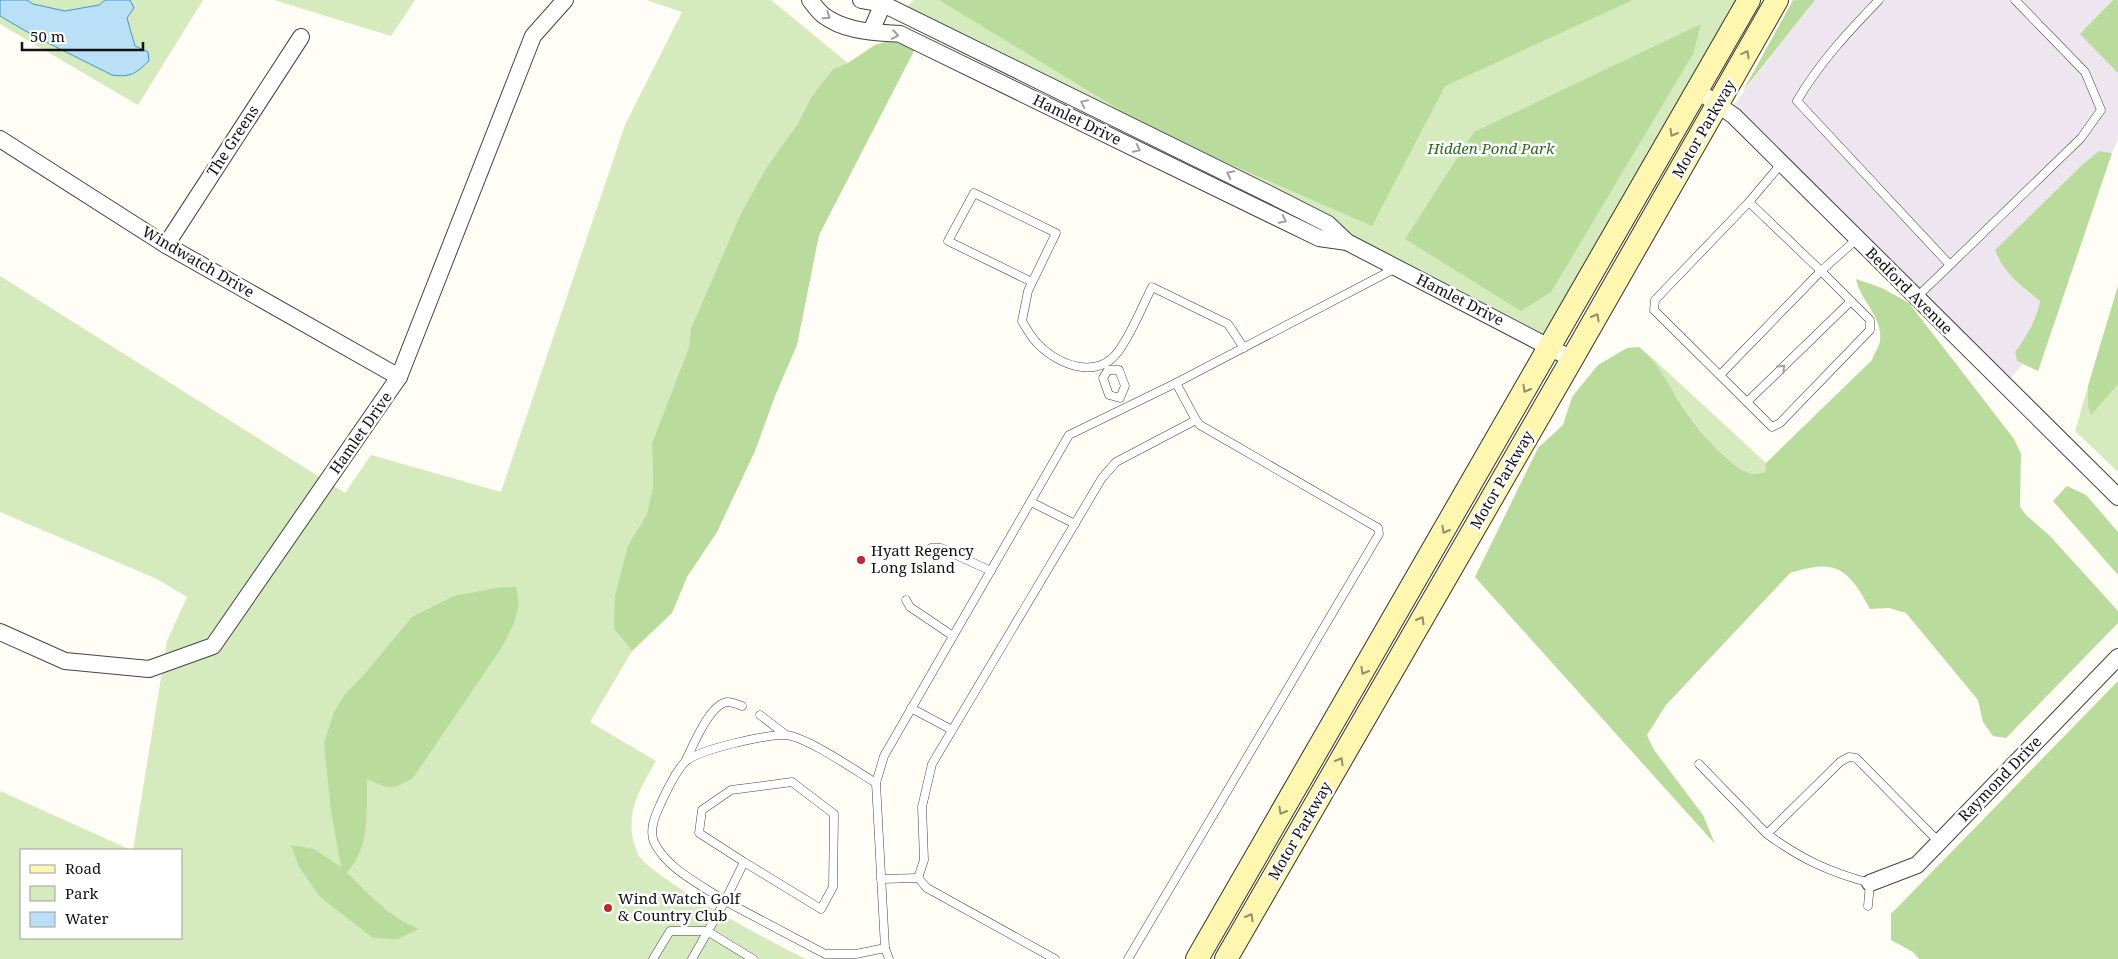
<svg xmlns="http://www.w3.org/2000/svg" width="2118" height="959" font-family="'Noto Serif',serif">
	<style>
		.industrial { fill: #eee6ef }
		.green { fill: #d5ebbd }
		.forest { fill: #b9dc9c }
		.water { fill: #b9e0f7; stroke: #3f96cf }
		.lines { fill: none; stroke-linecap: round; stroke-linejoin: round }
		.service-casing { stroke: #444; stroke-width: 9 }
		.minor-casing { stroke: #444; stroke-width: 18 }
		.secondary-casing { stroke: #333; stroke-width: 24 }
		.service { stroke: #fff; stroke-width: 8 }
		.minor { stroke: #fff; stroke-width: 16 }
		.secondary { stroke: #fff6b0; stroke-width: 22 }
		.oneway { stroke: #a0a0a0 }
		.oneway2 { stroke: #948f68 }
		.poi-dot { fill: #c4262e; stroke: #fff; stroke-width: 2 }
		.labels { text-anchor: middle; stroke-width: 5; stroke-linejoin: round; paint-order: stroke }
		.street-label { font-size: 15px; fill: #111; stroke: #fff }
		.park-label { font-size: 15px; font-style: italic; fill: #2f6b1f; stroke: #fff }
		.poi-label { font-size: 15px; fill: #111; stroke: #fff; text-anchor: start }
	</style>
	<rect width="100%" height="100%" fill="#fffdf5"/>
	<polygon class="industrial" points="1815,0 2113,0 2081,34 2118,73 2118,140 2112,153 2099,151 2082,165 1995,250 1998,259 2026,291 2040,301 2036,316 2028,335 2015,352 2017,361 2023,364 2007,382 1731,108"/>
	<g class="green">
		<polygon points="0,0 203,0 138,105 0,24"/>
		<polygon points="274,0 415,0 391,36"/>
		<path d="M647,0H771L848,63L833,69L812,96L797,125L741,213L691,328L689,347L652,443L653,486L647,514L628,545L614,629L632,651L590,722L656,761C638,792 622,817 638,854C649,877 778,946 806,959H0V791L131,850H21V938H181V850H133L167,641L187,597L157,579L0,512V276L345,493L371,455L501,492L625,125L682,12Z"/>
		<polygon points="914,0 1749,0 1550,347 902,12"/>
		<polygon points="2118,286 2118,472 2075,431"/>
		<path d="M1648,354L1766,463L1765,472C1761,473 1757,474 1754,474C1719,469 1667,383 1648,354Z"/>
	</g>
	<g class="forest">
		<polygon points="939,0 1633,0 1445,86 1372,226 1156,132"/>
		<polygon points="1793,0 1815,0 1743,91"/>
		<polygon points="2113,0 2118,0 2118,73 2080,34"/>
		<polygon points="1701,24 1693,54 1551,292 1521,311 1405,239 1474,132"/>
		<polygon points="910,34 914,45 914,51 819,235 797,345 775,396 755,451 717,532 687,577 672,613 632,651 614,629 615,596 628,545 647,514 653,486 652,443 689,347 691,328 741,213 767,167 797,125 812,96 833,69 848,63 875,45"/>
		<path d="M2099,151L2112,153L2038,371L2017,361L2015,352C2027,336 2036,321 2040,301C2023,288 2001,270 1995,250L2082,165Z"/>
		<path d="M1856,279L1882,288L1909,303L2014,439L2021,454L2020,507L2027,516L2050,536L2118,611V623L2006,738L1993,736L1983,722L1978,700L1906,613L1889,608L1870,609C1848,568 1836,558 1790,573L1666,705L1647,735L1654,750L1703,815L1715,844L1475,577L1538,448L1563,425L1572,397L1598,365L1627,348L1639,347C1659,362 1670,389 1684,409C1696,427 1732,471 1753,474C1757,474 1761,473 1765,472L1766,463L1872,360C1874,354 1879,347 1880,341C1883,316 1860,301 1856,279Z"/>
		<polygon points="2118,286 2118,384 2091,415 2088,406 2088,386"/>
		<polygon points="2067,486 2086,495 2118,532 2118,575 2053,501"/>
		<path d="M516,587L519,604L514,623L502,647L413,778C390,791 389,789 367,779C366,815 371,844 347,873C369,894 390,918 419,929L398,939L373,938L320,897L299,867L291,845L314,849L341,867L331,811L324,743L334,712L345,694L363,676L412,617L454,596L496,588Z"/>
		<polygon points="2118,681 2118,959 1919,959 1913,952 1891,940 1891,914"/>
	</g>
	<path class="water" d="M0,0H27L33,4L65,11L99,5L105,0H130L134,8L127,18L135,46L148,52L149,61C136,73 131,78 112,75L36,37L0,16Z"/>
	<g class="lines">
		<g class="service-casing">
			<g id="service">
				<path d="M1879,0C1849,31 1819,63 1797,101L1950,265"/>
				<polyline points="1781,164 1749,202 1821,271 1857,239"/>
				<path d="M1032,282L948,241L974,193L1056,233L1028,291L1022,321C1026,328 1031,337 1037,343C1059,366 1099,381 1120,349C1133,330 1142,307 1152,287L1228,324L1244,348"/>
				<polyline points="1916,298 2081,138 2101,110 2085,72 2015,0"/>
				<polygon points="1108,370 1119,370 1125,386 1120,398 1109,395 1103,378"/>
				<polyline points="1720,375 1821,271 1870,320 1870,330 1780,423 1772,427 1654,310 1655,300 1749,202"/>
				<polyline points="1747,402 1851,301"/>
				<polyline points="1031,502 1075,524"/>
				<polyline points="923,554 931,548 941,548 991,571"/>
				<polyline points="906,600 910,607 953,636"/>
				<polyline points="911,708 952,730"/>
				<polyline points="760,715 786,735"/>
				<path d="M685,762C693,746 709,705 727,702C732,702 737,704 742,706"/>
				<polyline points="1699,764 1767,834 1840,762 1849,757 1856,758 1939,842"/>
				<path d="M1767,834C1801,859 1829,872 1870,883L1868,906"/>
				<polyline points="744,862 699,833 702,810 731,790 792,782 834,814 833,887 821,909 744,862 725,901 825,954 856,954 885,948"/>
				<polyline points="918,878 924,860 922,807 932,764 1102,478 1116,462 1196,420"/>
				<polyline points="881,879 918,878 927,888 1055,959"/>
				<polyline points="653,959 670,931 707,931 753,959"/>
				<path d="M692,959L725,901C700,884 667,869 654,842C649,830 655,816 660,805C666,792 674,774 684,763C697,749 766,735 785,735C806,736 856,771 876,783"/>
				<polyline points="889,959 885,948 876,783 884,756 1069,435 1176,383 1396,268"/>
				<polyline points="1128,959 1379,534 1378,528 1200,425 1196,420 1176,383"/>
			</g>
		</g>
		<g class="minor-casing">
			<g id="minor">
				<path d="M810,0C814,5 818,11 823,15C845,32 874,32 900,34L1319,238L1347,242"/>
				<polyline points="861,0 883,4 1267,193 1328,224 1347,242 1572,359"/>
				<polyline points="871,31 883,4"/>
				<polyline points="1697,90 1734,116 2118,497"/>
				<polyline points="0,139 166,245 399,377"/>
				<polyline points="166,245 301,37"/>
				<polyline points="0,632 65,661 149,669 213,646 399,377 533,36 565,0"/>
				<polyline points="1870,883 1917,865 2118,657"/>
			</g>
		</g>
		<g class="secondary-casing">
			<g id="secondary">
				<polyline points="1197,959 1749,0"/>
				<polyline points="1226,959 1572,359 1777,0"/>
			</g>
		</g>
		<use href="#service" class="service"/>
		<use href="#minor" class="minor"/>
		<use href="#secondary" class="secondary"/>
	</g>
	<defs><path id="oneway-chevron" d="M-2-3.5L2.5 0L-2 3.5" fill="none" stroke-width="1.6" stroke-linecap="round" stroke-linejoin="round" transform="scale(1.25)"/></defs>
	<g class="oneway">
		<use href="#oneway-chevron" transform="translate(827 16) rotate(33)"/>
		<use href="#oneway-chevron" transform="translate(895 35) rotate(10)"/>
		<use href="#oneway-chevron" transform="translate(1084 103) rotate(-154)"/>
		<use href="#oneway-chevron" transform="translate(1137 149) rotate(26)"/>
		<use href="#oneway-chevron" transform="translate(1230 174) rotate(-154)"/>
		<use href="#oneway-chevron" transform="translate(1283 220) rotate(26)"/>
		<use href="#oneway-chevron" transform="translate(1782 368) rotate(-44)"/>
	</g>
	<g class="oneway2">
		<use href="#oneway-chevron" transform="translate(1746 54) rotate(-61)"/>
		<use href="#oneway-chevron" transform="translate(1673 133) rotate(120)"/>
		<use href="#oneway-chevron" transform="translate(1596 317) rotate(-60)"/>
		<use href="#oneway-chevron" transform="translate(1526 389) rotate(120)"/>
		<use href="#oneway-chevron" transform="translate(1445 530) rotate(120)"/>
		<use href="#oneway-chevron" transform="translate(1421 620) rotate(-60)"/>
		<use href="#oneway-chevron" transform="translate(1364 671) rotate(120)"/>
		<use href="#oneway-chevron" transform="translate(1340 761) rotate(-60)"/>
		<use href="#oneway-chevron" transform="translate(1282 811) rotate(120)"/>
		<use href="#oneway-chevron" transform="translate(1250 917) rotate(-60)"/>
	</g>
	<g class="poi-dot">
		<circle cx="861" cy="560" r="5"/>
		<circle cx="608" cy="908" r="5"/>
	</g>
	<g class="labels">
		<g class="street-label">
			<text transform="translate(1077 120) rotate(26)" y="5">Hamlet Drive</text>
			<text transform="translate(1704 129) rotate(-60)" y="5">Motor Parkway</text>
			<text transform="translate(233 141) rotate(-57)" y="5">The Greens</text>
			<text transform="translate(198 262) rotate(30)" y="5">Windwatch Drive</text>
			<text transform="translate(1909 291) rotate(45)" y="5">Bedford Avenue</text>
			<text transform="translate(1460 300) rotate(27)" y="5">Hamlet Drive</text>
			<text transform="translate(361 433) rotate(-55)" y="5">Hamlet Drive</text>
			<text transform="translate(1502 480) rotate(-60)" y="5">Motor Parkway</text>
			<text transform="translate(2000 779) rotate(-46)" y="5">Raymond Drive</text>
			<text transform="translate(1300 831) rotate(-60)" y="5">Motor Parkway</text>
		</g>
		<g class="park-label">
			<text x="1491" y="154">Hidden Pond Park</text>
		</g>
		<g class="poi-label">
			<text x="871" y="556">Hyatt Regency<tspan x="871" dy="17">Long Island</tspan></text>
			<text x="618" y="904">Wind Watch Golf<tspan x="618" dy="17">&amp; Country Club</tspan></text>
		</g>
	</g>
	<rect x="20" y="849" width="162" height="90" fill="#ffffff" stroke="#a0a0a0"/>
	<rect x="30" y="865" width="25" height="8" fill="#fff6b0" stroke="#a0a0a0"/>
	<text x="65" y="874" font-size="15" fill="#111111">Road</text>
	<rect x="30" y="886" width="25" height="15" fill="#d5ebbd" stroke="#a0a0a0"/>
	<text x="65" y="899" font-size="15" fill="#111111">Park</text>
	<rect x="30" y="912" width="25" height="15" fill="#b9e0f7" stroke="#a0a0a0"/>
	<text x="65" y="924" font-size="15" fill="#111111">Water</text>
	<path d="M22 42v8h121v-8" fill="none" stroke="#111111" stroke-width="2.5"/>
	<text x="30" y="42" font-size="15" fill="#111111" stroke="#ffffff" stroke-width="4" paint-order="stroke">50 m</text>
</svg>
